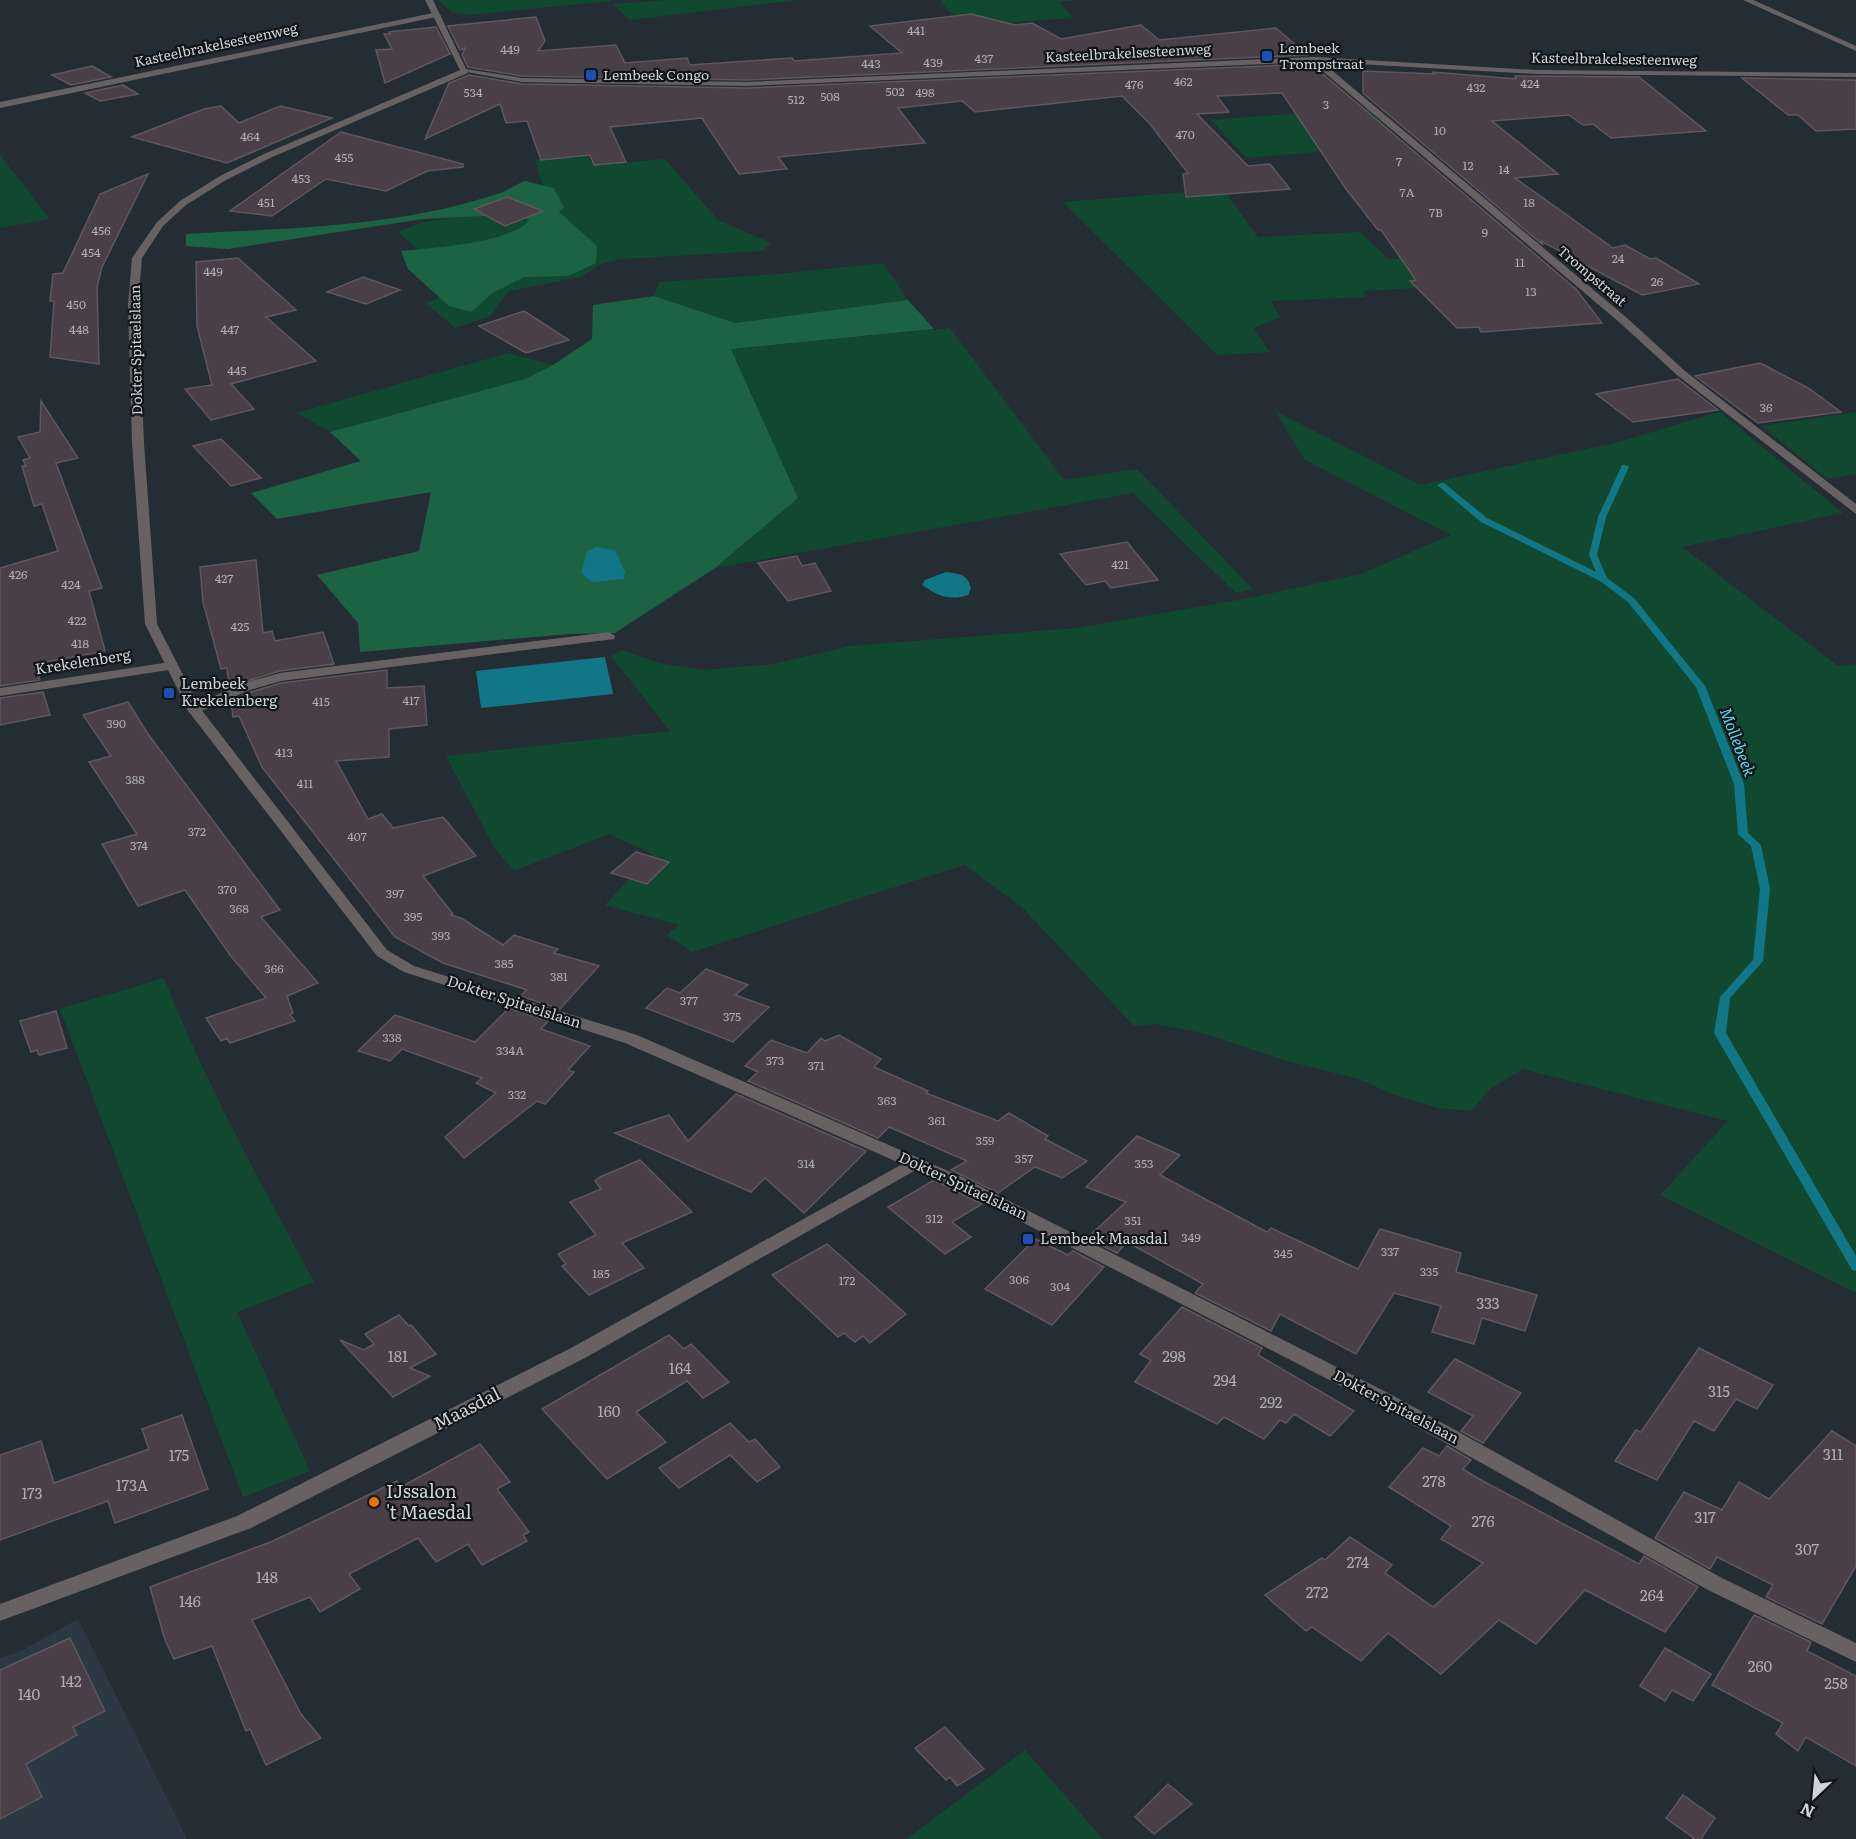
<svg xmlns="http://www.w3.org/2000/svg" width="1856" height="1839" font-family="Literata,serif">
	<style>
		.built { fill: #2c3944 }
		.green { fill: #104930 }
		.forest { fill: #1c6344 }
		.water { fill: #117786 }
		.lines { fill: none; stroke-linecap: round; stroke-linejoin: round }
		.stream { fill: #117786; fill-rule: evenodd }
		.building { fill: #483f47; stroke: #5f565e; stroke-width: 1.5 }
		.minor { fill: #676162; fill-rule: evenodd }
		.tertiary { fill: #676162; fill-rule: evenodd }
		.transit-dot { fill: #1a4fb4; stroke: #111518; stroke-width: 2 }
		.food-dot { fill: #e8710a; stroke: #111518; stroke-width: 2 }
		.labels { text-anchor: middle; stroke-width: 4.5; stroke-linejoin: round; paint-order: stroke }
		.number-label { font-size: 12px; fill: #acaeb3 }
		.far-street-label { font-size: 14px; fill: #ced3d7; stroke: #111518 }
		.far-poi-label { font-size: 14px; fill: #ced3d7; stroke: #111518; text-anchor: start }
		.street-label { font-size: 15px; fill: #ced3d7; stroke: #111518 }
		.poi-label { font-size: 15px; fill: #ced3d7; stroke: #111518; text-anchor: start }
		.near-number-label { font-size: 15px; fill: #acaeb3 }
		.water-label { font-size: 16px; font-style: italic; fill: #5addf3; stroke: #111518 }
		.near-street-label { font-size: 18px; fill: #ced3d7; stroke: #111518 }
		.near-poi-label { font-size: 18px; fill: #ced3d7; stroke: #111518; text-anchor: start }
	</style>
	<rect width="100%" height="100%" fill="#252d34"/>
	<polygon class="built" points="78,1619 187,1839 0,1839 0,1658 19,1652"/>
	<g class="green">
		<polygon points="437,0 611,0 612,1 468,15 452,12"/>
		<polygon points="666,0 798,0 630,20 613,4"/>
		<polygon points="940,0 1079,0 1059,2 1073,18 989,24 951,14"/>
		<polygon points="1367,108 1405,144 1246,158 1211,120"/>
		<polygon points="0,155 50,219 0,228"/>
		<polygon points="586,155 594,165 665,159 718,220 771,243 762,251 621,259 603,263 581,277 509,291 490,316 455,328 426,303 463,288 398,232 420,223 547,200 535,160"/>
		<polygon points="1223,189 1258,237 1360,232 1389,259 1430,256 1465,285 1363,291 1365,297 1271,301 1280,317 1253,328 1270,352 1217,355 1063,202"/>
		<polygon points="883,263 908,300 735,323 654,296 659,282 778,274"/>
		<polygon points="950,328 1064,480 1137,469 1253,589 1236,593 1133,493 715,568 798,498 731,349"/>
		<polygon points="508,353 553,365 525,379 330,432 297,413"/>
		<polygon points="1275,411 1420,485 1615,443 1720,412 1843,513 1682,547 1838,666 1856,664 1856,1291 1854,1292 1660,1195 1728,1121 1523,1069 1490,1089 1471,1111 1438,1108 1395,1095 1359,1079 1287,1061 1203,1033 1155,1024 1134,1026 1021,906 964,865 692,952 667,935 679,925 605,905 652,854 609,834 514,871 495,849 446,756 670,731 611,656 622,650 659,663 704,670 774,664 850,646 1077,628 1249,598 1361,574 1451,535 1305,460"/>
		<polygon points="1856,412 1856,474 1827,479 1762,426"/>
		<path d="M164,978C206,1084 260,1182 314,1282L237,1312L310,1471L243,1497L60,1009Z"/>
		<polygon points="1025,1750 1103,1839 907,1839"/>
	</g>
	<g class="forest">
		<path d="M525,181L554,188L564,208L559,212L597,246L596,263L568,276L524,277L494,292L471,312L449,306L408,269L401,251C429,248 513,243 529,220L520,214L423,219L228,249L186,246V234C290,228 400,227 500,193C509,190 516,184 525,181Z"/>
		<polygon points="654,296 735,323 908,300 934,329 731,349 798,498 715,568 615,633 569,634 360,652 358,623 317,575 419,551 431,492 277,519 251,493 361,461 330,432 525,379 553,365 592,339 593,305"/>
	</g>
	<g class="water">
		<polygon points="596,547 615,550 625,572 624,579 592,582 581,573 587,552"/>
		<path d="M946,572C960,574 967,574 971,588L968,595C949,601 939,596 922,585L925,580Z"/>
		<polygon points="605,657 613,694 481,708 476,671"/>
	</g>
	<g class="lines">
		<polygon class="stream" points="1622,465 1625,465 1629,467 1606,517 1597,555 1607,578 1634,598 1705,686 1744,784 1748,833 1761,845 1770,889 1763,961 1730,998 1726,1033 1856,1256 1856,1271 1852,1270 1714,1033 1720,997 1753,960 1760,889 1751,846 1738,834 1734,784 1696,687 1628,602 1600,581 1481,522 1437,485 1441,483 1444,483 1487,518 1596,572 1589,555 1598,517"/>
	</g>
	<g class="building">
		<polygon points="971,14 1015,25 1032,23 1061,39 1141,25 1159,40 1276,28 1307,55 747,80 522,76 468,67 462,55 465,48 460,50 448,26 536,17 545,41 538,51 616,45 625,63 687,58 690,65 792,58 794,61 902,53 870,26"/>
		<polygon points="436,27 450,54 385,83 376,50 392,49 384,34 390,34 389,32"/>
		<polygon points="1311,64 1576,289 1602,323 1481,332 1479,327 1457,328 1410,281 1416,280 1381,230 1378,230 1346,189 1282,93 1217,96 1229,112 1197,114 1248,166 1270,164 1290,189 1186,197 1183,174 1188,173 1150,124 1122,96 975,112 962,101 898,108 925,143 778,157 787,169 739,174 702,118 610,127 626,162 594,165 590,155 541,160 527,121 506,123 500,104 425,139 449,83 469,75 522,84 747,88"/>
		<polygon points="92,66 111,77 71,85 52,75"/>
		<polygon points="1363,71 1435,74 1432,72 1516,79 1515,76 1639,77 1706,131 1611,138 1593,124 1583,125 1569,115 1492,121 1558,174 1515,178 1613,248 1625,245 1650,259 1656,258 1699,284 1642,295 1541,241 1543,245 1363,93"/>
		<polygon points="1742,78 1856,80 1856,129 1816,131 1798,115 1788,115"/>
		<polygon points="123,85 138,94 100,101 85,93"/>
		<polygon points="221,106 239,123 280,106 332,118 227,163 132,137 204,109"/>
		<polygon points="341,132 463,164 463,167 427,171 386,191 326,179 272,216 230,211"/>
		<polygon points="148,174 102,267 97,287 99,364 50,357 54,301 50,301 53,274 63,273 100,194"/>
		<polygon points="507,197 543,211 505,226 474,209"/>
		<polygon points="238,258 296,310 266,317 316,361 231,384 254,409 211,420 185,389 212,385 197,326 196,262"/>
		<polygon points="363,277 400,290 366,304 327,292"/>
		<polygon points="524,311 569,340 526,353 479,326"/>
		<polygon points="1760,363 1808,388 1841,412 1758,423 1695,376"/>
		<polygon points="1678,379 1718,410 1633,422 1596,394"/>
		<polygon points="41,401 78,458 56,463 102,588 89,591 105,651 35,664 40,680 0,686 0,568 58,551 42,504 34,506 22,466 26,466 23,460 30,458 18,437 40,432"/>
		<polygon points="221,439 261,478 231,486 193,446"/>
		<polygon points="1127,542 1158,580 1111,588 1105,581 1086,585 1060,554"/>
		<polygon points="797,556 802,566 815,563 831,591 788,601 758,563"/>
		<polygon points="256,560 263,633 272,631 275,641 323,632 334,664 279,671 229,687 227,668 221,669 203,602 200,567"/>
		<polygon points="387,670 387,688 424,686 427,725 389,729 389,757 336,761 368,819 382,814 393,828 443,817 476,856 423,876 453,914 451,915 461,918 503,945 514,935 558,949 554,953 599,966 560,1009 520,996 527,990 443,963 395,937 262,767 239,716 233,717 231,701 251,692 281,683"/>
		<polygon points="43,692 50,715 0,725 0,698"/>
		<polygon points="128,702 148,734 280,910 261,917 318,983 287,996 293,1013 290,1015 295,1021 230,1043 227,1038 221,1041 206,1018 266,998 230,955 185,890 138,906 102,844 137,834 89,762 111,756 83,715"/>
		<polygon points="636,852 669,862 647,884 611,873"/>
		<polygon points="706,969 748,985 735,995 769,1007 733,1042 646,1008 667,988 680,993"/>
		<polygon points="509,1008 548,1021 541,1029 590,1046 568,1070 574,1072 545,1104 537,1101 464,1158 445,1137 496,1093 476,1083 482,1078 402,1049 390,1061 358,1051 395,1015 475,1042"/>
		<polygon points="56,1011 67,1048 39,1055 37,1050 31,1052 20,1021"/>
		<polygon points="839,1035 881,1059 874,1067 928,1091 926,1093 998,1121 1009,1113 1048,1136 1045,1139 1087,1161 1062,1178 1035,1167 998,1193 951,1170 967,1161 889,1127 878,1138 748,1081 758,1072 745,1066 771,1040 807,1053 821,1038 825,1041"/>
		<polygon points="736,1094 866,1151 804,1213 765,1178 751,1192 615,1133 669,1115 688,1141"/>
		<polygon points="1137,1136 1180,1155 1160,1175 1267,1232 1271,1228 1358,1269 1380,1229 1461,1253 1456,1272 1537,1295 1525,1331 1482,1318 1474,1344 1432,1332 1441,1306 1394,1293 1356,1354 1280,1314 1271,1331 1195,1293 1203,1284 1127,1242 1117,1253 1087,1238 1126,1202 1086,1187"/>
		<polygon points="640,1160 692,1212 622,1243 644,1268 589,1295 562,1266 566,1264 558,1254 596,1235 570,1202 601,1189 595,1181 600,1177"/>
		<polygon points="934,1180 982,1204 952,1222 971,1237 945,1254 888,1207"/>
		<polygon points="1035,1239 1068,1255 1073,1251 1104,1267 1052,1325 985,1289"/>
		<polygon points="827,1244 906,1314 870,1343 863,1336 855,1342 844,1333 838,1337 772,1275"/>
		<polygon points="1182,1307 1262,1348 1258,1355 1354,1411 1330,1436 1294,1414 1286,1423 1280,1420 1264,1439 1224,1417 1217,1424 1135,1382 1151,1360 1140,1354"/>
		<polygon points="399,1315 409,1326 411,1325 436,1354 410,1368 430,1376 393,1397 340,1340 364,1350 374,1344 365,1334"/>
		<polygon points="669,1335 684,1349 691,1344 729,1382 703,1398 687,1381 636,1412 666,1442 607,1479 542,1409"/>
		<polygon points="1699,1348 1773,1385 1757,1409 1736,1399 1714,1431 1694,1421 1657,1480 1615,1461 1636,1430 1641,1432"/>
		<polygon points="1455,1359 1521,1393 1483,1443 1461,1431 1473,1416 1428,1392"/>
		<polygon points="182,1415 208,1489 115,1523 108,1501 0,1540 0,1455 41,1441 54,1483 149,1449 142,1429"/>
		<polygon points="730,1423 749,1442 755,1439 780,1467 757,1482 730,1455 679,1488 659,1468"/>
		<polygon points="1832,1431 1856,1446 1856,1566 1822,1624 1766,1597 1773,1585 1717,1557 1710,1569 1655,1538 1684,1492 1722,1510 1739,1482 1769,1499"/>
		<polygon points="480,1444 510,1482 497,1489 529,1532 523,1535 527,1541 482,1565 468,1544 436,1562 418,1538 349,1574 360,1589 320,1612 310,1597 252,1620 301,1714 321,1738 266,1765 250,1729 246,1731 212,1646 174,1659 165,1640 150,1587 273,1541 397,1481 401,1487"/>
		<polygon points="1447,1446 1471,1460 1463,1469 1479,1479 1639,1564 1644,1556 1698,1587 1665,1632 1585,1590 1536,1644 1499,1620 1441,1674 1388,1633 1361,1661 1312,1627 1306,1631 1265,1595 1322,1558 1325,1560 1350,1537 1392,1565 1385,1573 1433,1607 1483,1563 1441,1539 1451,1526 1389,1487 1423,1448 1439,1456"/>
		<polygon points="1754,1615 1811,1642 1807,1651 1856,1676 1856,1766 1806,1737 1798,1751 1776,1734 1783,1723 1712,1685"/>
		<polygon points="70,1638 105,1711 73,1727 77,1735 26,1764 42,1797 0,1819 0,1670"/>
		<polygon points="1665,1648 1711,1674 1693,1701 1672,1690 1665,1701 1640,1686"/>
		<polygon points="945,1727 984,1769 957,1786 950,1777 946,1780 915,1748"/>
		<polygon points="1168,1784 1192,1804 1154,1834 1135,1817"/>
		<polygon points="1683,1795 1715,1818 1701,1839 1695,1839 1666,1818"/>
	</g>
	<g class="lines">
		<g class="minor">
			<polygon points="1743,0 1753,0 1856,46 1856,51"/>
			<polygon points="438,12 441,16 0,108 0,102"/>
			<polygon points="1314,57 1536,70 1856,73 1856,77 1536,74 1322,62 1627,318 1685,371 1856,504 1856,514 1677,375 1619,322 1312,62 747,86 522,82 461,71 465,69 522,78 747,82"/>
			<polygon points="609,632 615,636 614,639 281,681 250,690 199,712 189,712 187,709 240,684 280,673"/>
			<polygon points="170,662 175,663 176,666 175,669 0,696 0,688"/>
			<polygon points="915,1157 921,1159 923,1163 921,1167 585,1358 251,1528 0,1621 0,1604 237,1516 571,1348"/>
		</g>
		<polygon class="tertiary" points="425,0 433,0 468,73 270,158 226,180 186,205 163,226 142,258 138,305 144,443 157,624 200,708 387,950 414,966 637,1035 962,1177 1392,1395 1722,1578 1856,1643 1856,1662 1708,1590 1378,1405 950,1185 625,1043 404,972 377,956 189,712 145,624 132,443 128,305 132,258 157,222 180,201 220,176 264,154 460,70"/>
	</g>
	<g class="transit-dot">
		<rect x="1261" y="50" width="12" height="12" rx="3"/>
		<rect x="585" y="69" width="12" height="12" rx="3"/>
		<rect x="163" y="687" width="12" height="12" rx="3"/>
		<rect x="1022" y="1233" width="12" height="12" rx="3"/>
	</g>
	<circle class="food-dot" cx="374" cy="1502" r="6"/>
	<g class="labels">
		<g class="number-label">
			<text x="916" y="35">441</text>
			<text x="510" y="54">449</text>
			<text x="984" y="63">437</text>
			<text x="933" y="67">439</text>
			<text x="871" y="68">443</text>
			<text x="1183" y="86">462</text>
			<text x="1530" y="88">424</text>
			<text x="1134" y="89">476</text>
			<text x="1476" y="92">432</text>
			<text x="895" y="96">502</text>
			<text x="473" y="97">534</text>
			<text x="925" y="97">498</text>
			<text x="830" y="101">508</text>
			<text x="796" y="104">512</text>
			<text x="1326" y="109">3</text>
			<text x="1440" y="135">10</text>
			<text x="1185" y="139">470</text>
			<text x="250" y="141">464</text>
			<text x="344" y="162">455</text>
			<text x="1399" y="166">7</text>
			<text x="1468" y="170">12</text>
			<text x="1504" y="174">14</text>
			<text x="301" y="183">453</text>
			<text x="1407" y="197">7A</text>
			<text x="266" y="207">451</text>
			<text x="1529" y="207">18</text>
			<text x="1436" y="217">7B</text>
			<text x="101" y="235">456</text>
			<text x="1485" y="237">9</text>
			<text x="91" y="257">454</text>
			<text x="1618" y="263">24</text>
			<text x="1520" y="267">11</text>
			<text x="213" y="276">449</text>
			<text x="1657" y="286">26</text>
			<text x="1531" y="296">13</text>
			<text x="76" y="309">450</text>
			<text x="79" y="334">448</text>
			<text x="230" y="334">447</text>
			<text x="237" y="375">445</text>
			<text x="1766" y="412">36</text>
			<text x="1120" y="569">421</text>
			<text x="18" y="579">426</text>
			<text x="224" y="583">427</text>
			<text x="71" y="589">424</text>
			<text x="77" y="625">422</text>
			<text x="240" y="631">425</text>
			<text x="80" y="648">418</text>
			<text x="411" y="705">417</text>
			<text x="321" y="706">415</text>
			<text x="116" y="728">390</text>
			<text x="284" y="757">413</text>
			<text x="135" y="784">388</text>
			<text x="305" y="788">411</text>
			<text x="197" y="836">372</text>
			<text x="357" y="841">407</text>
			<text x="139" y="850">374</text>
			<text x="227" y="894">370</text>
			<text x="395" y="898">397</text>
			<text x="239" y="913">368</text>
			<text x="413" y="921">395</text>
			<text x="441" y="940">393</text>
			<text x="504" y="968">385</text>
			<text x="274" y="973">366</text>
			<text x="559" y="981">381</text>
			<text x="689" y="1005">377</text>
			<text x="732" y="1021">375</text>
			<text x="392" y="1042">338</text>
			<text x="510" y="1055">334A</text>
			<text x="775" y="1065">373</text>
			<text x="816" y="1070">371</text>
			<text x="517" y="1099">332</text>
			<text x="887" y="1105">363</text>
			<text x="937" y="1125">361</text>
			<text x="985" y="1145">359</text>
			<text x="1024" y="1163">357</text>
			<text x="806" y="1168">314</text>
			<text x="1144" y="1168">353</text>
			<text x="934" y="1223">312</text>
			<text x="1133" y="1225">351</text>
			<text x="1191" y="1242">349</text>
			<text x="1390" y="1256">337</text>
			<text x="1283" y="1258">345</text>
			<text x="1429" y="1276">335</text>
			<text x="601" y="1278">185</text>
			<text x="1019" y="1284">306</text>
			<text x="847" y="1285">172</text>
			<text x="1060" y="1291">304</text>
		</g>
		<g class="far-street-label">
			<text transform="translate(216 45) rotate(-12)" y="5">Kasteelbrakelsesteenweg</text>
			<text transform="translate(1128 53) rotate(-3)" y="5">Kasteelbrakelsesteenweg</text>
			<text transform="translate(1614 59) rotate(1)" y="5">Kasteelbrakelsesteenweg</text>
			<text transform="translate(1592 276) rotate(40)" y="5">Trompstraat</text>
			<text transform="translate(136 350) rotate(-91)" y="5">Dokter Spitaelslaan</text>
		</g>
		<g class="far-poi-label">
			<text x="1279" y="53">Lembeek<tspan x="1279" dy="16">Trompstraat</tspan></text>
			<text x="603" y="80">Lembeek Congo</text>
		</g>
		<g class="street-label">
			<text transform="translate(83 662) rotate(-9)" y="5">Krekelenberg</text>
			<text transform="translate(514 1002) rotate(18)" y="5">Dokter Spitaelslaan</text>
			<text transform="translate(963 1186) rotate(25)" y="5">Dokter Spitaelslaan</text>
			<text transform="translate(1396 1407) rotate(28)" y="5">Dokter Spitaelslaan</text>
		</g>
		<g class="poi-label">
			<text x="181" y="689">Lembeek<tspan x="181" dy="17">Krekelenberg</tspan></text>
			<text x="1040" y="1244">Lembeek Maasdal</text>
		</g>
		<g class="near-number-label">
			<text x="1488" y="1309">333</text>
			<text x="398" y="1362">181</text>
			<text x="1174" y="1362">298</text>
			<text x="680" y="1374">164</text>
			<text x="1225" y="1386">294</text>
			<text x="1719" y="1397">315</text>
			<text x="1271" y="1408">292</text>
			<text x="609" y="1417">160</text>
			<text x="1833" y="1460">311</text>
			<text x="179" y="1461">175</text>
			<text x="1434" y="1487">278</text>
			<text x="132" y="1491">173A</text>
			<text x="32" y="1499">173</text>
			<text x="1705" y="1523">317</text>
			<text x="1483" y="1527">276</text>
			<text x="1807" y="1555">307</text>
			<text x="1358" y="1568">274</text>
			<text x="267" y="1583">148</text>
			<text x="1317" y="1598">272</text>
			<text x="1652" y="1601">264</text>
			<text x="190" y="1607">146</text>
			<text x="1760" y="1672">260</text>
			<text x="71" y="1687">142</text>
			<text x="1836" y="1689">258</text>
			<text x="29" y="1700">140</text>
		</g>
		<g class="water-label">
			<text transform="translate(1738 742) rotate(69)" y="6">Mollebeek</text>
		</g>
		<g class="near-street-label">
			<text transform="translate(467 1409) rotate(-27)" y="6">Maasdal</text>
		</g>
		<g class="near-poi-label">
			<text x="386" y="1498">IJssalon<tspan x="386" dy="21">'t Maesdal</tspan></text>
		</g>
	</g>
	<g transform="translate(1814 1797) rotate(206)" stroke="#111518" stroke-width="4.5" paint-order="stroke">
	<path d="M0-4.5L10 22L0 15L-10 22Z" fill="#ced3d7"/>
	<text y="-9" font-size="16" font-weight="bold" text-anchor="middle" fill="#ced3d7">N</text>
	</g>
</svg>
